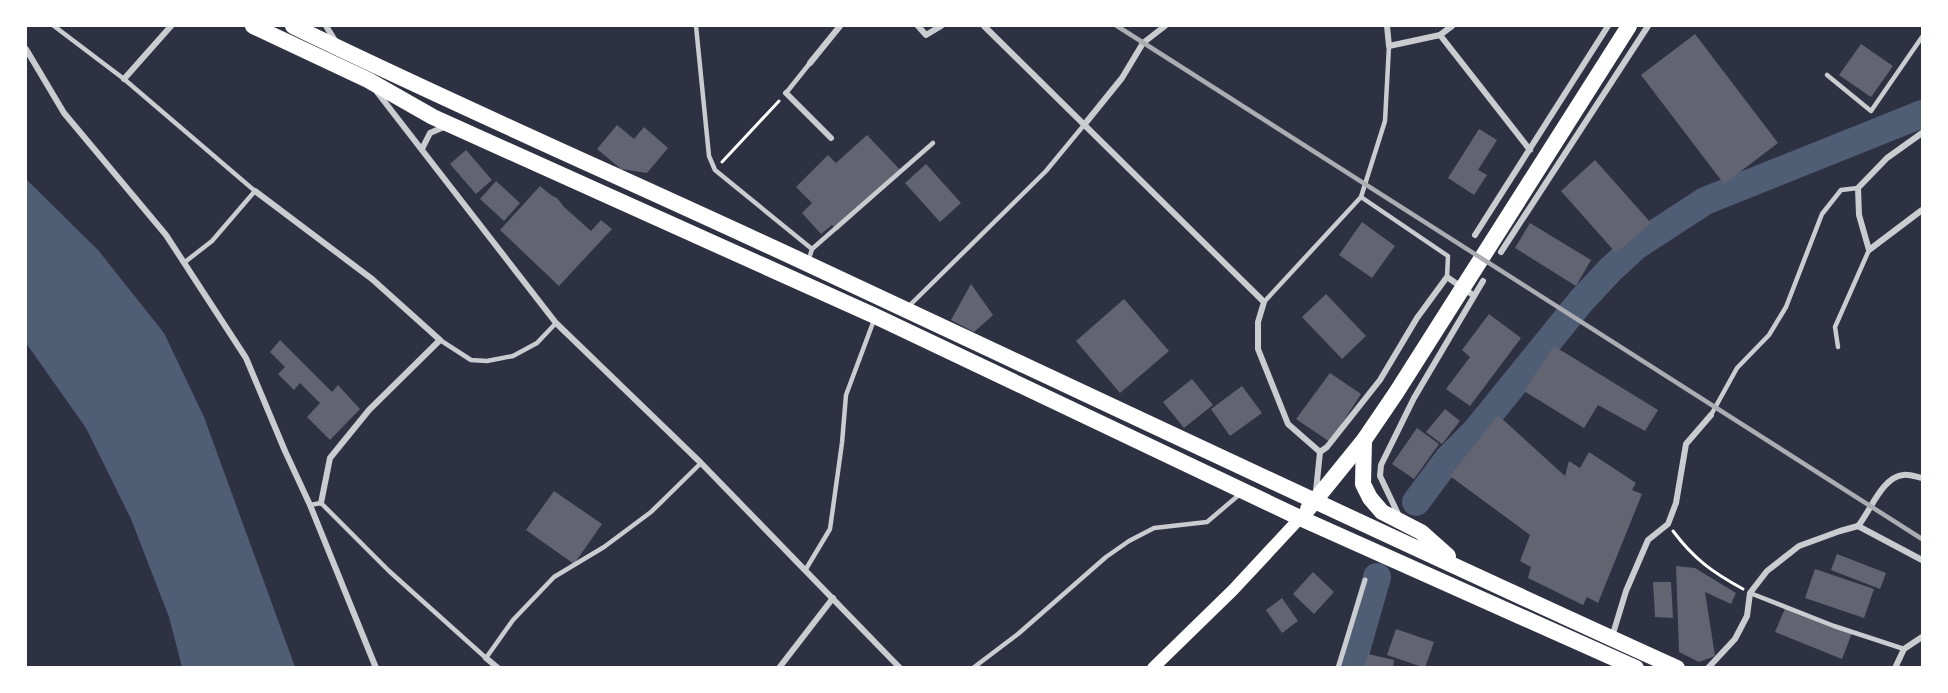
<svg xmlns="http://www.w3.org/2000/svg" width="1948" height="693" font-family="'Varela Round',sans-serif">
	<style>
		.water { fill: #4f5d75 }
		.lines { fill: none; stroke-linecap: round; stroke-linejoin: round }
		.river { stroke: #4f5d75; stroke-width: 28 }
		.building { fill: #626471 }
		.path { stroke: #fff; stroke-width: 3 }
		.service { stroke: #caccd0; stroke-width: 4.5 }
		.pedestrian { stroke: #caccd0; stroke-width: 5 }
		.minor { stroke: #caccd0; stroke-width: 6 }
		.secondary { stroke: #fff; stroke-width: 12 }
		.trunk { stroke: #fff; stroke-width: 16 }
		.rail { stroke: #abadb3; stroke-width: 4.5 }
	</style>
	<rect width="100%" height="100%" fill="#2d3142"/>
	<polygon class="water" points="26,179 98,250 164,333 204,417 295,667 182,667 169,617 131,519 86,428 26,343"/>
	<g class="lines">
		<g class="river">
			<polyline points="1416,502 1448,459 1475,432 1581,301 1610,270 1636,246 1705,201 1922,114"/>
			<polyline points="1351,668 1377,577"/>
		</g>
	</g>
	<g class="building">
		<polygon points="1695,34 1778,143 1724,184 1641,75"/>
		<polygon points="1861,44 1893,66 1871,97 1839,75"/>
		<polygon points="617,125 634,139 644,127 668,148 647,173 621,169 597,149"/>
		<polygon points="1479,129 1497,140 1478,170 1487,175 1474,195 1448,178"/>
		<polygon points="867,135 902,172 837,231 832,225 821,234 802,213 812,203 796,187 828,155 836,163"/>
		<polygon points="466,150 492,180 476,194 450,164"/>
		<polygon points="1595,160 1651,223 1616,253 1561,191"/>
		<polygon points="926,164 961,203 940,222 905,183"/>
		<polygon points="496,181 520,203 504,221 480,199"/>
		<polygon points="540,186 551,195 557,198 564,207 591,231 601,220 612,229 559,286 500,230"/>
		<polygon points="1362,222 1395,246 1372,278 1339,255"/>
		<polygon points="1530,223 1591,260 1576,286 1515,248"/>
		<polygon points="971,284 993,315 974,332 951,320"/>
		<polygon points="1326,294 1366,336 1342,359 1302,317"/>
		<polygon points="1124,299 1169,351 1120,393 1076,341"/>
		<polygon points="1489,314 1521,338 1470,406 1446,389 1470,357 1462,350"/>
		<polygon points="280,340 332,392 338,385 360,409 330,440 307,417 320,403 300,383 294,390 278,374 285,367 270,352"/>
		<polygon points="1554,346 1658,410 1645,431 1598,405 1584,428 1524,391"/>
		<polygon points="1330,373 1361,394 1330,442 1296,419"/>
		<polygon points="1192,379 1213,405 1184,428 1163,402"/>
		<polygon points="1242,386 1262,413 1230,436 1211,409"/>
		<polygon points="1445,409 1460,421 1442,444 1426,432"/>
		<polygon points="1498,415 1565,476 1569,461 1580,468 1589,452 1636,483 1632,490 1642,494 1598,603 1587,597 1583,605 1528,578 1531,567 1520,561 1530,535 1450,476"/>
		<polygon points="1417,428 1439,444 1414,479 1392,464"/>
		<polygon points="554,491 602,524 574,564 526,530"/>
		<polygon points="1837,554 1886,573 1880,589 1831,570"/>
		<polygon points="1676,566 1695,568 1736,593 1731,604 1705,592 1715,656 1699,662 1679,652"/>
		<polygon points="1815,569 1874,589 1864,618 1805,598"/>
		<polygon points="1313,572 1334,592 1314,614 1293,594"/>
		<polygon points="1653,582 1671,582 1673,618 1655,617"/>
		<polygon points="1282,598 1298,621 1282,633 1266,610"/>
		<polygon points="1786,606 1852,633 1842,659 1775,632"/>
		<polygon points="1396,629 1434,642 1425,668 1387,655"/>
		<polygon points="1368,654 1394,660 1393,668 1364,668"/>
	</g>
	<g class="lines">
		<g class="path">
			<polyline points="722,162 779,101"/>
			<path d="M1673,531C1694,559 1712,572 1743,589"/>
		</g>
		<g class="service">
			<polyline points="54,26 124,79 255,191 212,241 185,262"/>
			<polyline points="696,26 709,156 715,170 812,249 808,262"/>
			<polyline points="1827,75 1871,111 1922,37"/>
			<polyline points="786,93 810,63"/>
			<polyline points="1361,197 1448,256 1447,277"/>
			<polyline points="812,249 933,143"/>
			<polyline points="1264,302 1361,197 1385,121 1389,46"/>
			<polyline points="909,306 1046,171 1084,125"/>
			<polyline points="440,340 471,360 487,361 513,356 537,343 556,323"/>
			<polyline points="1838,347 1835,327 1869,250"/>
			<polyline points="1711,415 1737,368 1769,335 1786,307 1822,214 1841,190 1858,188"/>
			<polyline points="310,505 321,503 389,571 486,658 513,620 554,577 604,547 651,512 701,463"/>
			<polyline points="806,569 830,529 842,443 846,395 874,320"/>
			<polyline points="1750,593 1834,626 1904,649"/>
			<polyline points="973,668 1018,634 1106,557 1129,541 1154,528 1207,522 1240,494"/>
		</g>
		<polyline class="pedestrian" points="1338,668 1365,580"/>
		<g class="minor">
			<polyline points="326,26 336,42"/>
			<polyline points="918,26 926,35 941,26"/>
			<polyline points="984,26 1264,302 1258,322 1258,349 1288,424 1320,452"/>
			<polyline points="1387,26 1389,46 1440,35"/>
			<polyline points="1452,26 1440,35 1530,150"/>
			<polyline points="26,49 64,113 166,235 246,358 285,451 310,505 376,668"/>
			<polyline points="810,63 840,26"/>
			<polyline points="124,79 171,26"/>
			<polyline points="377,92 556,323 701,463 900,668"/>
			<polyline points="786,93 831,138"/>
			<polyline points="1084,125 1122,78 1143,43 1165,26"/>
			<polyline points="1922,133 1887,158 1858,188 1859,215 1869,250 1922,210"/>
			<polyline points="422,149 430,133 446,126"/>
			<polyline points="255,191 372,279 440,340 369,410 330,458 321,503"/>
			<polyline points="1475,235 1608,26"/>
			<polyline points="1501,252 1648,26"/>
			<polyline points="1316,491 1320,452 1327,447 1380,380 1417,318 1447,277 1473,295"/>
			<polyline points="1399,516 1380,476 1381,465 1414,398 1483,281"/>
			<polyline points="1858,526 1922,560"/>
			<polyline points="1612,637 1626,591 1648,540 1668,524 1676,503 1686,444 1711,415"/>
			<polyline points="486,658 498,668"/>
			<polyline points="779,668 833,598"/>
			<path d="M1708,668L1735,639L1747,616L1750,593L1767,571L1799,546L1840,531L1858,526C1870,512 1882,477 1903,475C1909,474 1917,477 1922,478"/>
			<polyline points="1895,668 1904,649 1922,637"/>
		</g>
		<polyline class="secondary" points="1153,668 1233,590 1300,518"/>
		<g class="trunk">
			<polyline points="253,26 368,80 433,117 875,316 1300,518 1636,668"/>
			<path d="M293,26C463,109 637,184 808,264C1097,399 1386,536 1677,668"/>
			<polyline points="1364,440 1363,484 1370,498 1382,512 1421,532 1448,556"/>
			<polyline points="1308,509 1364,440 1396,393 1629,26"/>
		</g>
		<polyline class="rail" points="1117,26 1922,539"/>
	</g>
	<rect width="1948" height="693" fill="none" stroke="#ffffff" stroke-width="54"/>
</svg>
